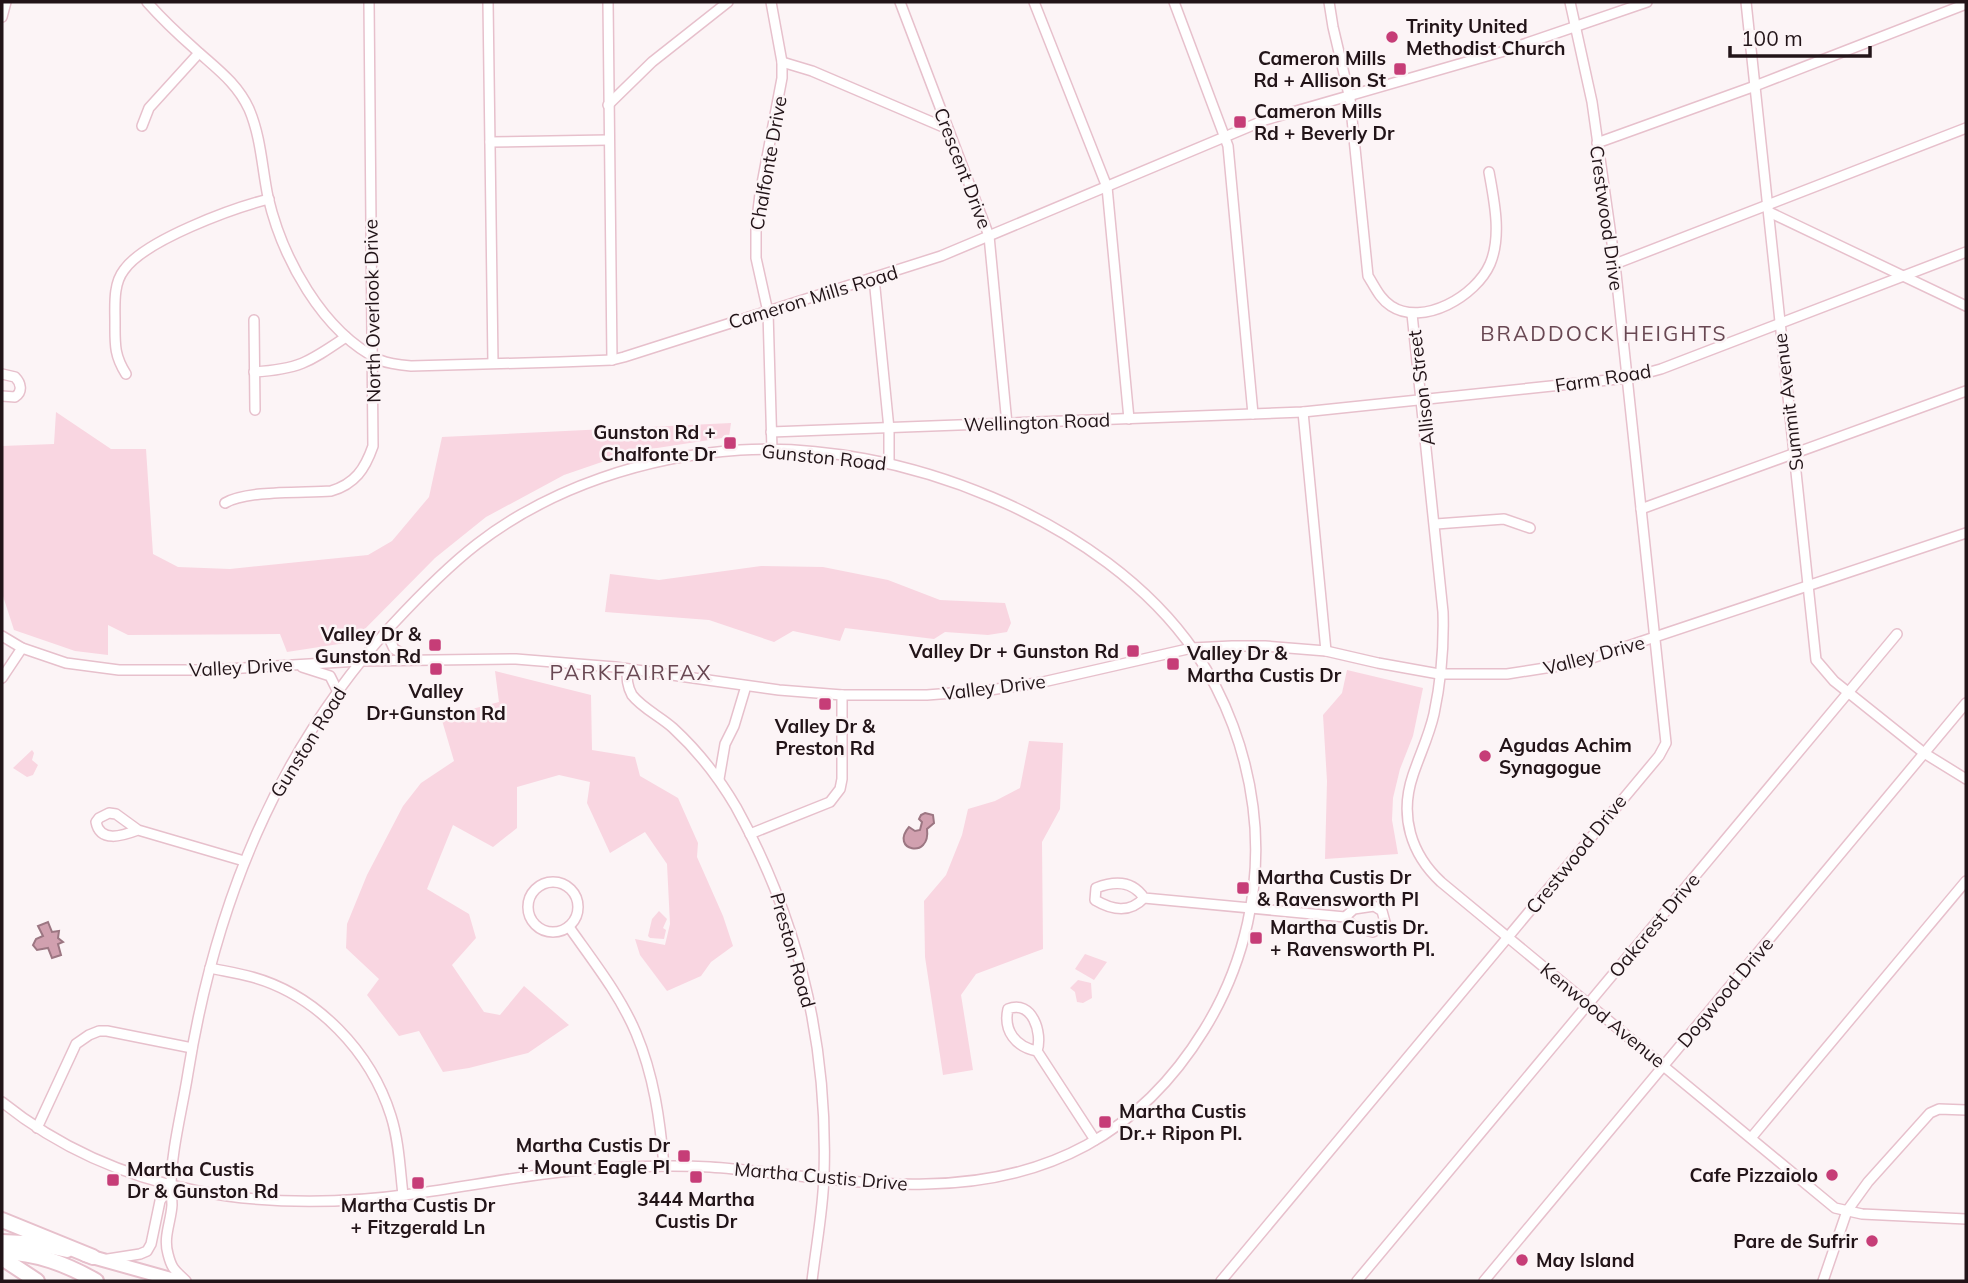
<svg xmlns="http://www.w3.org/2000/svg" width="1968" height="1283" font-family="Mulish,sans-serif">
	<style>
		.green { fill: #f9d6e1 }
		.water { fill: #d1a0af; stroke: #9c7682; stroke-width: 2 }
		.lines { fill: none; stroke-linecap: round; stroke-linejoin: round }
		.minor-casing { stroke: #e7c0cc; stroke-width: 12 }
		.major-casing { stroke: #e7c0cc; stroke-width: 16 }
		.highway-casing { stroke: #e7c0cc; stroke-width: 18 }
		.minor { stroke: #fff; stroke-width: 9 }
		.major { stroke: #fff; stroke-width: 12 }
		.highway { stroke: #fff; stroke-width: 14 }
		.poi-dot { fill: #c63d77; stroke: #fcf4f6; stroke-width: 2.5 }
		.labels { text-anchor: middle; stroke-width: 5; stroke-linejoin: round; paint-order: stroke }
		.poi-label { font-size: 19px; font-weight: bold; fill: #221418; stroke: #fcf4f6; text-anchor: start }
		.street-label { font-size: 19px; fill: #221418; stroke: #fcf4f6 }
		.neighbourhood-label { font-size: 21px; letter-spacing: 2px; fill: #694853; stroke: #fcf4f6 }
	</style>
	<rect width="100%" height="100%" fill="#fcf4f6"/>
	<g class="green">
		<polygon points="56,412 111,449 146,449 153,554 178,567 230,569 368,555 392,541 429,497 442,437 731,423 729,437 631,452 564,475 486,517 435,558 352,642 287,652 280,634 128,635 108,625 108,655 75,651 14,630 2,593 2,446 54,444"/>
		<polygon points="761,566 823,567 888,580 940,600 1005,603 1011,623 1007,632 988,635 945,632 934,639 845,628 840,641 793,631 774,642 709,620 605,612 610,574 659,580"/>
		<polygon points="1347,670 1423,688 1413,736 1400,769 1393,798 1392,820 1398,854 1325,859 1327,781 1323,715 1342,693"/>
		<polygon points="495,671 591,695 592,750 635,757 640,776 678,798 698,843 697,857 723,916 733,946 711,962 701,976 667,991 640,955 635,939 665,945 670,924 667,864 645,832 610,853 587,803 590,782 559,775 517,787 517,828 493,847 453,825 427,889 469,914 476,938 452,965 484,1012 500,1015 524,986 569,1025 528,1053 469,1068 443,1072 419,1031 399,1036 367,995 379,979 346,948 347,924 367,875 403,806 421,783 454,761 441,717 499,702"/>
		<polygon points="1029,741 1063,743 1060,809 1042,842 1043,949 976,974 961,995 973,1070 943,1075 925,957 924,901 946,875 962,835 968,809 995,801 1020,788"/>
		<polygon points="32,750 34,753 32,760 38,765 33,775 27,777 13,768"/>
		<polygon points="659,911 667,919 663,928 666,930 664,939 650,938 648,936 652,919"/>
		<polygon points="1085,954 1107,962 1094,980 1075,969"/>
		<polygon points="1078,980 1091,983 1092,998 1083,1003 1077,1002 1075,992 1070,988"/>
	</g>
	<g class="water">
		<path d="M925,813L933,815L934,823L927,829C931,860 889,850 909,827L915,831L920,830L922,822L919,819L921,815Z"/>
		<polygon points="48,922 52,932 59,931 58,938 63,942 58,944 61,955 52,958 48,948 37,950 33,945 36,939 43,936 38,926"/>
	</g>
	<g class="lines">
		<g class="minor-casing">
			<g id="minor">
				<path d="M147,2C162,19 179,35 196,50C217,69 237,83 249,109C261,137 262,168 268,197C282,257 322,332 380,360C389,364 400,365 411,366L560,362L612,360L624,357L941,256L1265,120L1501,52L1647,2"/>
				<polyline points="488,2 493,363"/>
				<polyline points="608,2 612,360"/>
				<polyline points="771,2 782,62 782,78 760,194 756,227 756,258 768,312 772,450"/>
				<polyline points="900,2 989,236 1007,424"/>
				<polyline points="1034,2 1107,187 1129,419"/>
				<polyline points="1174,2 1228,146 1253,414"/>
				<path d="M1329,2L1333,27L1350,99L1368,276C1375,287 1380,299 1391,306C1423,327 1476,296 1490,264C1502,236 1494,200 1489,172"/>
				<polyline points="1746,2 1816,660 1834,681 1924,753 1966,779"/>
				<polyline points="2,17 6,2"/>
				<polyline points="782,62 812,71 948,129"/>
				<polyline points="608,105 652,62 728,2"/>
				<polyline points="142,126 149,108 199,53"/>
				<polyline points="490,142 608,140"/>
				<polyline points="1597,143 1755,86 1966,4"/>
				<polyline points="1769,212 1966,306"/>
				<polyline points="1615,264 1966,128"/>
				<polyline points="874,278 889,429 889,462"/>
				<path d="M1412,314L1443,612C1444,646 1441,681 1434,714C1429,736 1420,754 1413,775C1399,816 1411,854 1441,882L1835,1208L1862,1214L1966,1219"/>
				<polyline points="254,320 255,410"/>
				<path d="M254,372C300,369 309,362 346,337"/>
				<path d="M2,374L15,377C21,383 23,392 15,397L2,396"/>
				<path d="M126,374C114,355 115,344 115,322C115,305 113,284 124,270C145,240 233,208 269,199"/>
				<polyline points="1303,412 1326,651"/>
				<polyline points="771,432 1303,412 1628,378 1661,369 1966,252"/>
				<path d="M225,503C247,490 303,493 331,491C355,484 365,469 373,446L369,2"/>
				<polyline points="1641,509 1966,391"/>
				<polyline points="1436,524 1504,519 1530,528"/>
				<polyline points="390,628 389,638 394,649 409,657"/>
				<polyline points="2,636 22,648 66,663 119,670 208,670 360,661 516,659 615,667 779,690 842,695 927,695 990,690 1043,682 1192,648 1232,646 1265,646 1326,651 1378,663 1439,674 1507,674 1577,663 1966,533"/>
				<polyline points="302,667 330,676 338,692"/>
				<path d="M627,669C627,679 627,686 632,695C642,708 661,717 673,728C698,751 719,778 736,807C799,921 828,1045 824,1175C823,1211 816,1246 812,1281"/>
				<polyline points="2,678 22,648"/>
				<polyline points="719,779 725,744 734,726 746,686"/>
				<path d="M138,830C122,836 100,843 96,822L99,818L109,813L116,814L138,830L244,861"/>
				<polyline points="750,834 830,802 840,789 842,779 842,695"/>
				<circle cx="553" cy="907" r="25"/>
				<path d="M1144,898C1129,914 1112,910 1095,900L1096,888C1114,881 1132,880 1144,898L1345,917L1353,926L1373,932L1381,928L1385,922L1382,911L1374,906L1354,909L1345,917"/>
				<path d="M569,927C593,961 620,995 636,1033C654,1076 660,1120 664,1166"/>
				<path d="M210,968C224,971 238,973 252,977C317,995 371,1052 391,1116C399,1141 400,1169 403,1195"/>
				<path d="M1037,1051C1016,1047 1003,1031 1008,1009C1032,999 1043,1033 1037,1051L1095,1140"/>
				<path d="M2,1102C119,1196 267,1214 412,1194C478,1185 544,1171 610,1168C643,1166 677,1165 710,1167C782,1172 854,1186 926,1184C1047,1182 1140,1134 1204,1030C1245,964 1263,884 1253,807C1246,752 1226,697 1195,652C1104,519 897,440 740,450C647,456 551,487 477,544C446,568 418,597 392,625C276,752 215,905 188,1073C182,1111 171,1151 171,1188C171,1194 172,1199 172,1205C171,1222 163,1237 168,1254C172,1270 175,1270 186,1281"/>
				<polyline points="37,1128 76,1044 89,1035 99,1031 107,1031 192,1048"/>
				<polyline points="1751,1138 1966,881"/>
				<polyline points="108,1259 140,1254 147,1251 151,1244 160,1201 170,1186"/>
				<polyline points="1221,1281 1659,756 1666,743 1615,264 1592,102 1570,2"/>
				<polyline points="1357,1281 1897,634"/>
				<polyline points="1484,1281 1966,703"/>
				<polyline points="1823,1281 1847,1211 1868,1182 1930,1113 1939,1109 1966,1110"/>
			</g>
		</g>
		<g class="major-casing">
			<g id="major">
				<polyline points="2,1241 24,1242 67,1251"/>
				<polyline points="85,1255 178,1281"/>
			</g>
		</g>
		<g class="highway-casing">
			<g id="highway">
				<polyline points="2,1220 93,1257"/>
				<path d="M2,1252C37,1253 66,1264 96,1281"/>
				<polyline points="2,1258 37,1281"/>
			</g>
		</g>
		<use href="#minor" class="minor"/>
		<use href="#major" class="major"/>
		<use href="#highway" class="highway"/>
	</g>
	<g class="poi-dot">
		<circle cx="1392" cy="37" r="7"/>
		<rect x="1393" y="62" width="14" height="14" rx="3.5"/>
		<rect x="1233" y="115" width="14" height="14" rx="3.5"/>
		<rect x="723" y="436" width="14" height="14" rx="3.5"/>
		<rect x="428" y="638" width="14" height="14" rx="3.5"/>
		<rect x="1126" y="644" width="14" height="14" rx="3.5"/>
		<rect x="1166" y="657" width="14" height="14" rx="3.5"/>
		<rect x="429" y="662" width="14" height="14" rx="3.5"/>
		<rect x="818" y="697" width="14" height="14" rx="3.5"/>
		<circle cx="1485" cy="756" r="7"/>
		<rect x="1236" y="881" width="14" height="14" rx="3.5"/>
		<rect x="1249" y="931" width="14" height="14" rx="3.5"/>
		<rect x="1098" y="1115" width="14" height="14" rx="3.5"/>
		<rect x="677" y="1149" width="14" height="14" rx="3.5"/>
		<circle cx="1832" cy="1175" r="7"/>
		<rect x="689" y="1170" width="14" height="14" rx="3.5"/>
		<rect x="106" y="1173" width="14" height="14" rx="3.5"/>
		<rect x="411" y="1176" width="14" height="14" rx="3.5"/>
		<circle cx="1872" cy="1241" r="7"/>
		<circle cx="1522" cy="1260" r="7"/>
	</g>
	<g class="labels">
		<g class="poi-label">
			<text x="1406" y="33">Trinity United<tspan x="1406" dy="22">Methodist Church</tspan></text>
			<text x="1386" y="65" text-anchor="end">Cameron Mills<tspan x="1386" dy="22">Rd + Allison St</tspan></text>
			<text x="1254" y="118">Cameron Mills<tspan x="1254" dy="22">Rd + Beverly Dr</tspan></text>
			<text x="716" y="439" text-anchor="end">Gunston Rd +<tspan x="716" dy="22">Chalfonte Dr</tspan></text>
			<text x="421" y="641" text-anchor="end">Valley Dr &amp;<tspan x="421" dy="22">Gunston Rd</tspan></text>
			<text x="1119" y="658" text-anchor="end">Valley Dr + Gunston Rd</text>
			<text x="1187" y="660">Valley Dr &amp;<tspan x="1187" dy="22">Martha Custis Dr</tspan></text>
			<text x="436" y="698" text-anchor="middle">Valley<tspan x="436" dy="22">Dr+Gunston Rd</tspan></text>
			<text x="825" y="733" text-anchor="middle">Valley Dr &amp;<tspan x="825" dy="22">Preston Rd</tspan></text>
			<text x="1499" y="752">Agudas Achim<tspan x="1499" dy="22">Synagogue</tspan></text>
			<text x="1257" y="884">Martha Custis Dr<tspan x="1257" dy="22">&amp; Ravensworth Pl</tspan></text>
			<text x="1270" y="934">Martha Custis Dr.<tspan x="1270" dy="22">+ Ravensworth Pl.</tspan></text>
			<text x="1119" y="1118">Martha Custis<tspan x="1119" dy="22">Dr.+ Ripon Pl.</tspan></text>
			<text x="670" y="1152" text-anchor="end">Martha Custis Dr<tspan x="670" dy="22">+ Mount Eagle Pl</tspan></text>
			<text x="127" y="1176">Martha Custis<tspan x="127" dy="22">Dr &amp; Gunston Rd</tspan></text>
			<text x="1818" y="1182" text-anchor="end">Cafe Pizzaiolo</text>
			<text x="696" y="1206" text-anchor="middle">3444 Martha<tspan x="696" dy="22">Custis Dr</tspan></text>
			<text x="418" y="1212" text-anchor="middle">Martha Custis Dr<tspan x="418" dy="22">+ Fitzgerald Ln</tspan></text>
			<text x="1858" y="1248" text-anchor="end">Pare de Sufrir</text>
			<text x="1536" y="1267">May Island</text>
		</g>
		<g class="street-label">
			<text transform="translate(768 163) rotate(-80)" y="7">Chalfonte Drive</text>
			<text transform="translate(963 168) rotate(69)" y="7">Crescent Drive</text>
			<text transform="translate(1607 218) rotate(82)" y="7">Crestwood Drive</text>
			<text transform="translate(813 297) rotate(-17)" y="7">Cameron Mills Road</text>
			<text transform="translate(372 311) rotate(-91)" y="7">North Overlook Drive</text>
			<text transform="translate(1603 378) rotate(-9)" y="7">Farm Road</text>
			<text transform="translate(1421 388) rotate(-97)" y="7">Allison Street</text>
			<text transform="translate(1788 402) rotate(-97)" y="7">Summit Avenue</text>
			<text transform="translate(1037 422) rotate(-2)" y="7">Wellington Road</text>
			<text transform="translate(824 457) rotate(6)" y="7">Gunston Road</text>
			<text transform="translate(1594 655) rotate(-15)" y="7">Valley Drive</text>
			<text transform="translate(241 667) rotate(-3)" y="7">Valley Drive</text>
			<text transform="translate(994 687) rotate(-7)" y="7">Valley Drive</text>
			<text transform="translate(308 742) rotate(-58)" y="7">Gunston Road</text>
			<text transform="translate(1576 854) rotate(-51)" y="7">Crestwood Drive</text>
			<text transform="translate(1654 925) rotate(-50)" y="7">Oakcrest Drive</text>
			<text transform="translate(793 950) rotate(74)" y="7">Preston Road</text>
			<text transform="translate(1725 992) rotate(-50)" y="7">Dogwood Drive</text>
			<text transform="translate(1603 1015) rotate(39)" y="7">Kenwood Avenue</text>
			<text transform="translate(821 1176) rotate(5)" y="7">Martha Custis Drive</text>
		</g>
		<g class="neighbourhood-label">
			<text x="1604" y="341">BRADDOCK HEIGHTS</text>
			<text x="631" y="680">PARKFAIRFAX</text>
		</g>
	</g>
	<rect width="1968" height="1283" fill="none" stroke="#221418" stroke-width="7"/>
	<path d="M1730 46v10h140v-10" fill="none" stroke="#221418" stroke-width="3.5"/>
	<text x="1741" y="46" font-size="21" fill="#221418" stroke="#fcf4f6" stroke-width="5" paint-order="stroke">100 m</text>
</svg>
